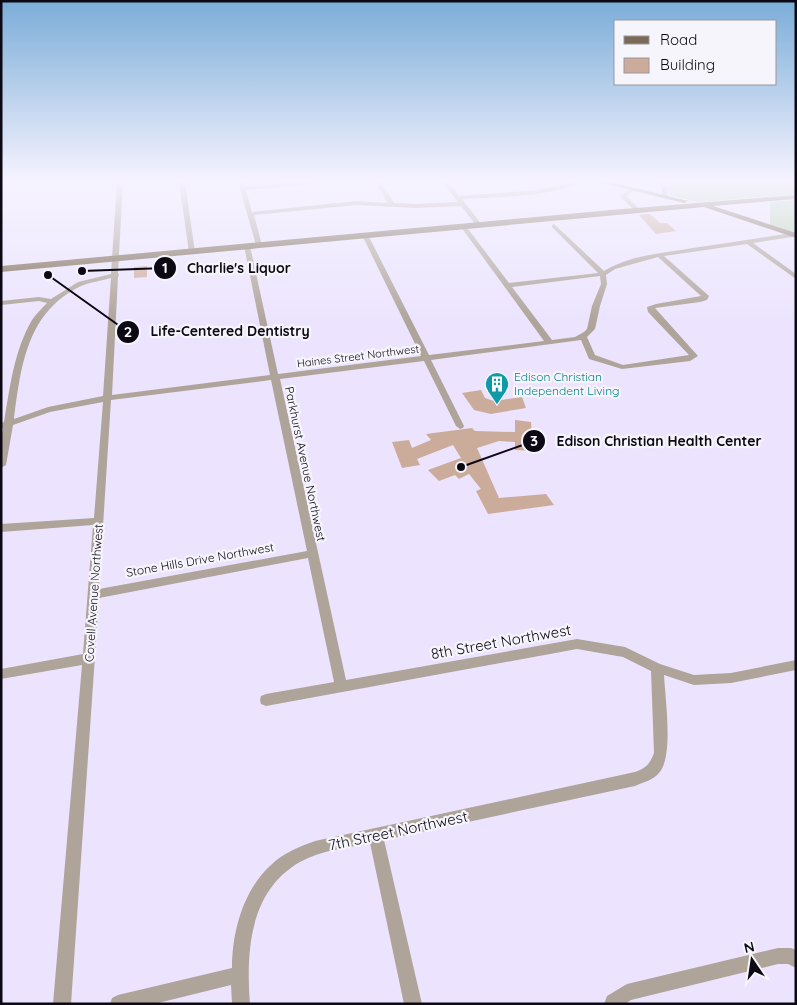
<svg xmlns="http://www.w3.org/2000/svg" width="797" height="1005" font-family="Quicksand,sans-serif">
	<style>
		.green { fill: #b6d5ad }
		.building { fill: #cbab9a }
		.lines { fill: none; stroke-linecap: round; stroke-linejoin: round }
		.minor { fill: #aea499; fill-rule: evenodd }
		.major { fill: #7b6b56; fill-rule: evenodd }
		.labels { text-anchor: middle; stroke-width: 4.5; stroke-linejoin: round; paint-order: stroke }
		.far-street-label { font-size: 11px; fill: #0d0914; stroke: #f7f5fc }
		.culture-label { font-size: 12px; fill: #0d838f; stroke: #f7f5fc; text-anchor: start }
		.street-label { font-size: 12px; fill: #0d0914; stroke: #f7f5fc }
		.near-street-label { font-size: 15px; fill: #0d0914; stroke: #f7f5fc }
		.leader { fill: none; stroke: #0d0914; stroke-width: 2 }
		.callout-dot { fill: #0d0914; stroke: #f7f5fc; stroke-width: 2 }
		.mark-label { font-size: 15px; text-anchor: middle; font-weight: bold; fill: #fff }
		.callout-label { font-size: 14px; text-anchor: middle; font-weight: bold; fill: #0d0914; stroke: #f7f5fc; stroke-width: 4.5; stroke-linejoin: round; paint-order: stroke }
	</style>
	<rect width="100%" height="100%" fill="#ece4fe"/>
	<g class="green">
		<polygon points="663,182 796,182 796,194 698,202 669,195 668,187"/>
		<polygon points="796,200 796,234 770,225 770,202"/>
	</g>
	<g class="building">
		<polygon points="650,214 660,223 667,223 676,231 656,234 639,215"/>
		<polygon points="147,266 147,277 134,278 134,267"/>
		<polygon points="481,390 485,398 494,401 522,397 526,408 491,414 474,410 462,393"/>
		<polygon points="515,420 531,422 533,451 515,450 515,442 499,441 477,448 499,498 546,494 554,505 488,514 476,491 481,489 469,474 459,479 455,475 439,481 428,470 461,458 453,445 417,459 420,465 402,468 392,442 409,440 412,448 431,440 426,434 472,428 475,431 515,432"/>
	</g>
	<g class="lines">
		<g class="minor">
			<path d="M117,182H123L118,273L119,275L118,277L112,395L270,375L244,246L247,244L250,246L278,374L421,356L362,235L363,234L368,235L429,355L544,341L461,227V225H465L509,283L598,273L552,227V225L554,224L604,271C630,255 663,253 693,248C726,243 759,238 792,233L795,235L792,237L753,243L796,274V279L747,244L664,256L709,296L707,300L700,302L655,308L698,356L690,361L622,369L589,359L581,340L431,360L464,426L463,428L460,429L456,426L424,361L280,379L346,680L577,639L625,647L660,664L694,675L731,673L796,660V670L731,683L694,685L664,675C665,697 674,757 659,773C653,780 644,782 635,786L384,840L422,1004H404L370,843C347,848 321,850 300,862C249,891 246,952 250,1004H232L231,985L154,1004H110L112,998L118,995L232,968C232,932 243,890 271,865C283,853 299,847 315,841L635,772C646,768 650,764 654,753L651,671L623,657L577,649L266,706L261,704L260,700L261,696L266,694L334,682L308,558L99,598L71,1004H53L82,665L1,679V669L83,654L93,525L1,532V524L94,518L103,402L50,412L13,425L6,465L1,468V440L3,428L1,429V423L4,422C10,387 14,351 32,320C36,314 42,308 47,303L39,301L1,305V301L39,297L51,299L78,282L111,274ZM658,257L701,296L656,304L647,307L648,312L689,355L623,365L595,355L587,337L595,329L600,306L607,284L606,275L615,269ZM600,276L601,284L592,306L587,329L584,332L575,337L552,340L512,287ZM111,278L103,396L48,407L14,419C21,365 27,312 81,286C90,282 101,281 111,278ZM271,380L307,551L99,589L111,400Z"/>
			<polygon points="179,182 185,182 195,252 192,254 189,252"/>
			<path d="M238,182H244L245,187L298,182H317L314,184L246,190L252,212L356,201L388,203L375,182H381L394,203L416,204L458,202L442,182H448L459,196L538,190L572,182H579C558,197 489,197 462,199L482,225L479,227L477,226L461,206L416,208L356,205L254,215L262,245L259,247L256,245Z"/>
			<polygon points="657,182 663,182 668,188 667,198 662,197 662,188"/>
			<polygon points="631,188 636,189 626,196 639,209 639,211 635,211 620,196"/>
			<polygon points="778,948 791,948 796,950 796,968 788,964 778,964 631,1000 625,1004 604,1004 607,996 627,984"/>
		</g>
		<g class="major">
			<polygon points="598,182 611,182 688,201 684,203"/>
			<polygon points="796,195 796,199 713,206 796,233 796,238 704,207 1,272 1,266 611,210"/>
		</g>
	</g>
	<linearGradient id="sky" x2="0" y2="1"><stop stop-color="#7aadd8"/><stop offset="0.56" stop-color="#f6f3ff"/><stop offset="1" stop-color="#f6f3ff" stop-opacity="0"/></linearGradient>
	<rect width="797" height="323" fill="url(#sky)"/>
	<defs>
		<g id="building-pin" transform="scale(1.25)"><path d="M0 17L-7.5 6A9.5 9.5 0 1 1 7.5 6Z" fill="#0f9aa8" stroke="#f7f5fc"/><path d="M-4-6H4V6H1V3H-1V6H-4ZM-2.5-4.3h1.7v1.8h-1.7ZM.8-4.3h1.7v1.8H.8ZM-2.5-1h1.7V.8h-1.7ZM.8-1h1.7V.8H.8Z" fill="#fff"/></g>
	</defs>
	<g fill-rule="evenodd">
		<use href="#building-pin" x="497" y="384"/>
	</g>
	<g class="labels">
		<g class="far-street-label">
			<text transform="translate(358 356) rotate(-7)" y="4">Haines Street Northwest</text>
		</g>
		<g class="culture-label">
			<text x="514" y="381">Edison Christian<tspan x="514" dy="14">Independent Living</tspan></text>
		</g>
		<g class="street-label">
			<text transform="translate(305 464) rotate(78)" y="4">Parkhurst Avenue Northwest</text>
			<text transform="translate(200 560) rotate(-10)" y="4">Stone Hills Drive Northwest</text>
			<text transform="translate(94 593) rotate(-86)" y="4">Covell Avenue Northwest</text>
		</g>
		<g class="near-street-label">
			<text transform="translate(501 642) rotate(-10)" y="5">8th Street Northwest</text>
			<text transform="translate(398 831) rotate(-12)" y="5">7th Street Northwest</text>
		</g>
	</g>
	<path class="leader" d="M82 271L165 268M48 275L128 332M461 467L534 441"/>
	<g class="callout-dot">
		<circle cx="82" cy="271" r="5"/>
		<circle cx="48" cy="275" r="5"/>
		<circle cx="461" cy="467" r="5"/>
		<circle cx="165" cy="268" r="12"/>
		<circle cx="128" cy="332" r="12"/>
		<circle cx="534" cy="441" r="12"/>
	</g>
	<g class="mark-label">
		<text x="165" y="273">1</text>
		<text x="128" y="337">2</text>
		<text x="534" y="446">3</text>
	</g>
	<g class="callout-label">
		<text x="239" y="273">Charlie's Liquor</text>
		<text x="230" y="336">Life-Centered Dentistry</text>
		<text x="659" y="446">Edison Christian Health Center</text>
	</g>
	<rect width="797" height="1005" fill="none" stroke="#0d0914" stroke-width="5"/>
	<rect x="614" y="20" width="162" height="65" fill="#f7f5fc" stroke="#99979f"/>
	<rect x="624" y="36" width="25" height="8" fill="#7b6b56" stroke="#99979f"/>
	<text x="660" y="45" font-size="15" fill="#0d0914">Road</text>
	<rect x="624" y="58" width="25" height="15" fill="#cbab9a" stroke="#99979f"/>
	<text x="660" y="70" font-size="15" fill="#0d0914">Building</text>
	<g transform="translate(752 960) rotate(347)" stroke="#f7f5fc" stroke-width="4" paint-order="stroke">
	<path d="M0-4L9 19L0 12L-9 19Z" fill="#0d0914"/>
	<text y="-8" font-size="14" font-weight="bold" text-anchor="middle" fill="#0d0914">N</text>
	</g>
</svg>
